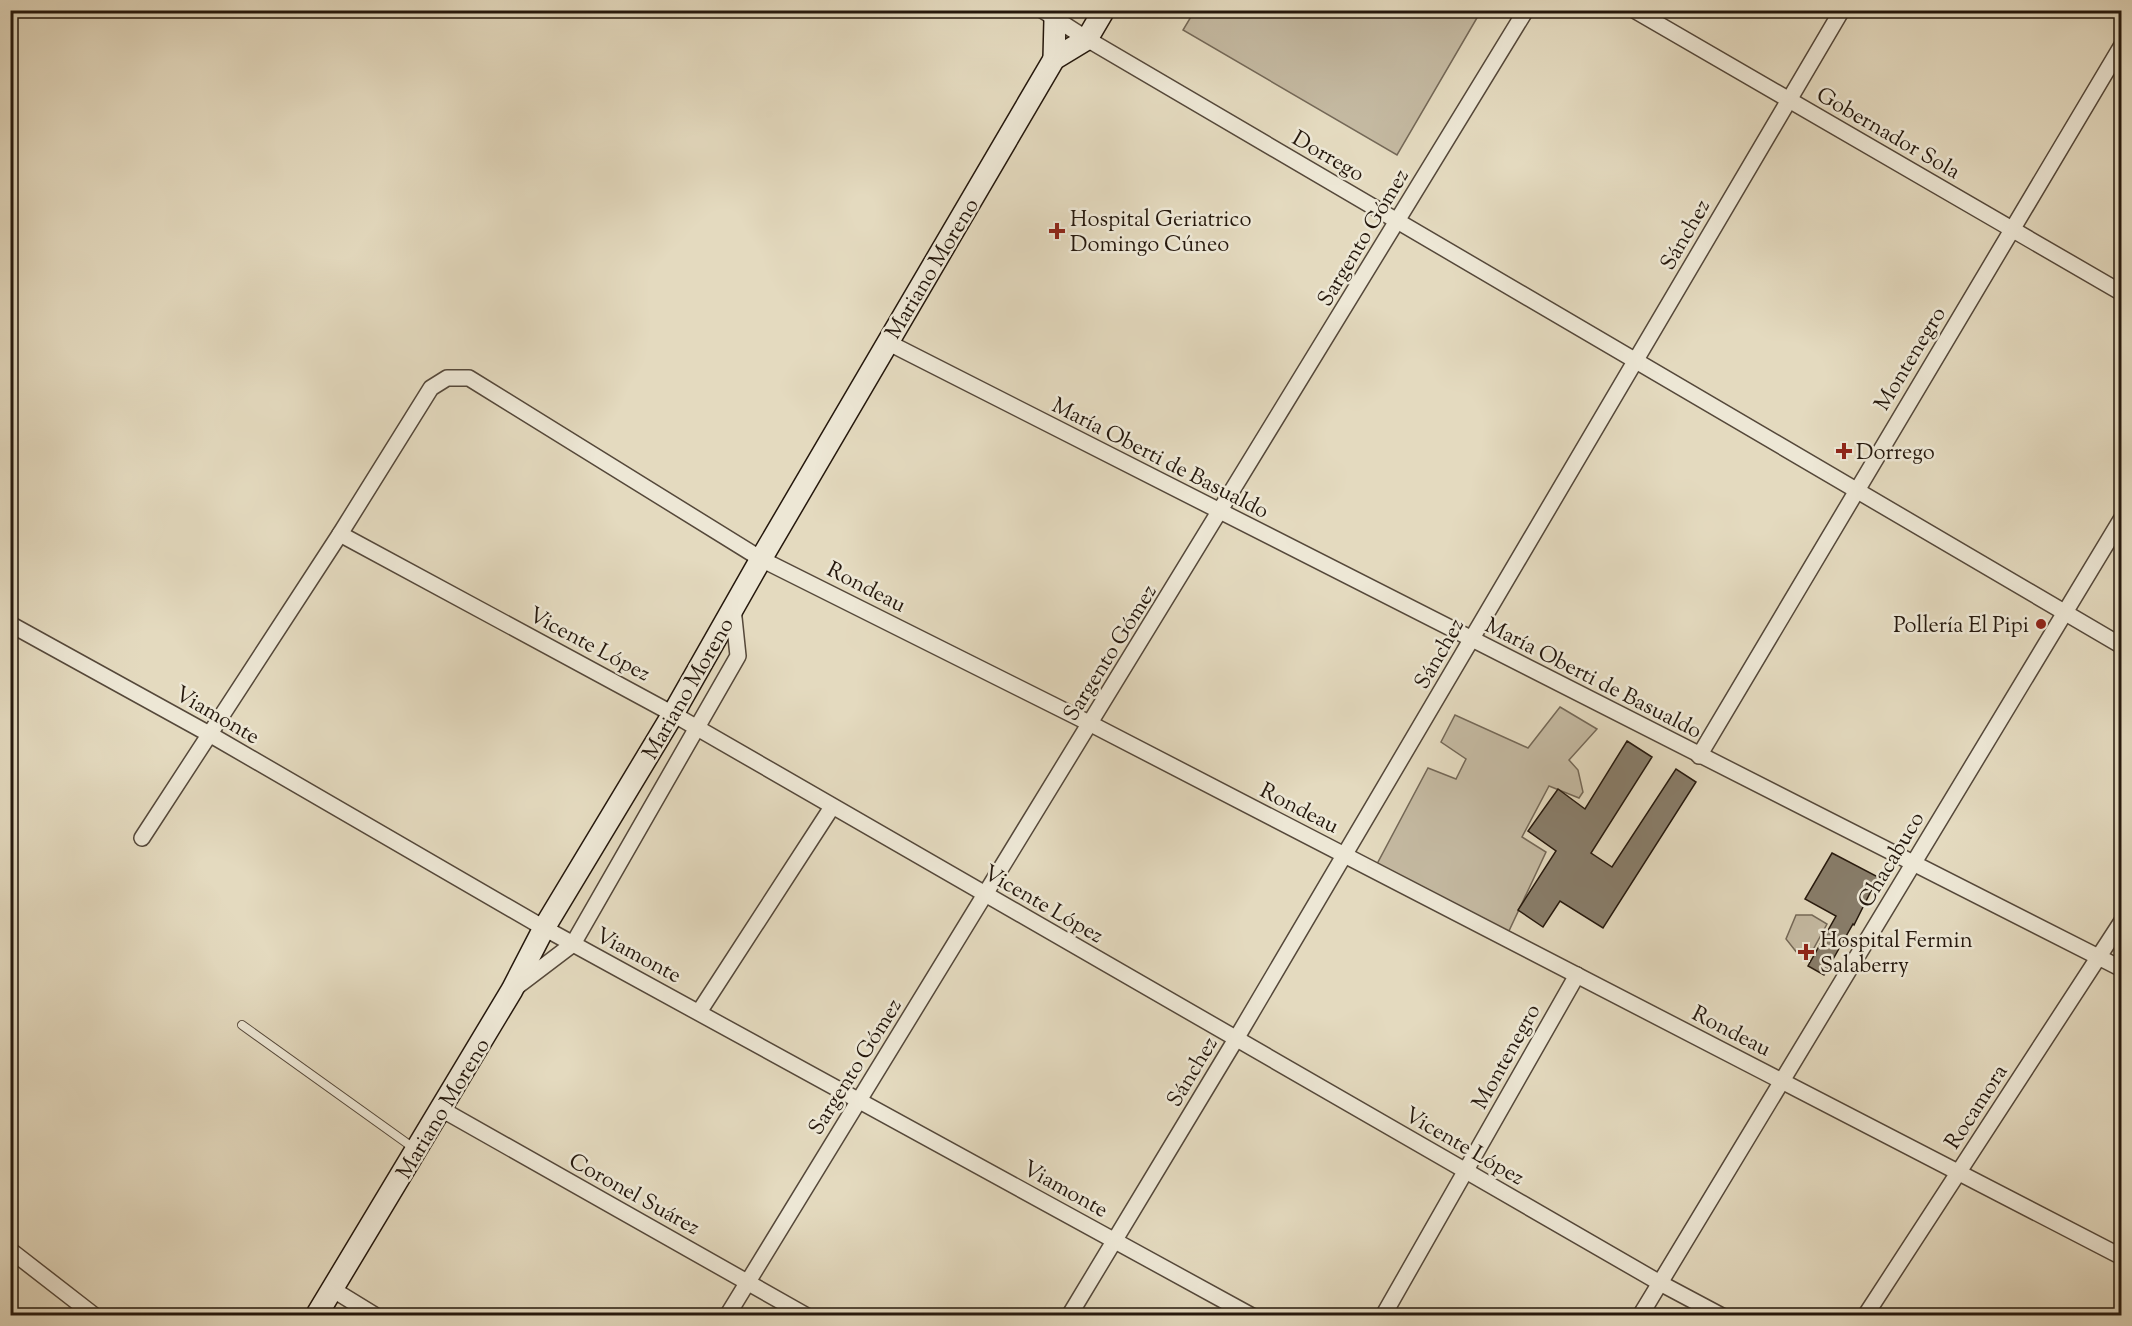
<svg xmlns="http://www.w3.org/2000/svg" width="2132" height="1326" font-family="'Sorts Mill Goudy',serif">
	<style>
		.green { fill: #c4b9a1; stroke: #746857; stroke-width: 1.5 }
		.building { fill: #887d6a; stroke: #25180d; stroke-width: 1.5 }
		.lines { fill: none; stroke-linecap: round; stroke-linejoin: round }
		.lane-casing { stroke: #55483a; stroke-width: 10 }
		.street-casing { stroke: #55483a; stroke-width: 18 }
		.secondary-casing { stroke: #25180d; stroke-width: 24 }
		.lane { stroke: #ede7d5; stroke-width: 8 }
		.street { stroke: #ede7d5; stroke-width: 15 }
		.secondary { stroke: #ede7d5; stroke-width: 21 }
		.poi-dot { fill: #8f2418; stroke: #ede7d5; stroke-width: 2 }
		.labels { text-anchor: middle; stroke-width: 5; stroke-linejoin: round; paint-order: stroke }
		.street-label { font-size: 22px; fill: #25180d; stroke: #ede7d5 }
		.poi-label { font-size: 22px; fill: #25180d; stroke: #ede7d5; text-anchor: start }
	</style>
	<rect width="100%" height="100%" fill="#e4dabf"/>
	<filter id="stains"><feTurbulence type="fractalNoise" baseFrequency=".00333" numOctaves="4"/><feColorMatrix values="0 0 0 0 .2 0 0 0 0 .09 0 0 0 0 .02 0 0 0 .5 -.17"/></filter>
	<radialGradient id="worn" r=".72"><stop offset=".6" stop-color="#630" stop-opacity="0"/><stop offset="1" stop-color="#630" stop-opacity=".3"/></radialGradient>
	<g class="green">
		<polygon points="1195,10 1481,10 1481,11 1397,155 1183,30"/>
		<polygon points="1560,707 1597,729 1569,760 1578,770 1583,792 1579,798 1549,786 1522,837 1546,852 1508,933 1377,864 1428,768 1456,779 1466,759 1441,742 1455,715 1528,748"/>
		<polygon points="1796,915 1812,915 1827,924 1809,957 1798,954 1786,939"/>
	</g>
	<g class="building">
		<polygon points="1627,741 1652,757 1591,853 1612,867 1676,769 1696,782 1603,928 1560,901 1543,927 1518,910 1556,851 1528,831 1558,789 1585,809"/>
		<polygon points="1832,853 1878,877 1854,925 1853,924 1824,975 1808,966 1836,916 1805,899"/>
	</g>
	<g class="lines">
		<g class="lane-casing">
			<polyline id="lane" points="242,1025 415,1149"/>
		</g>
		<g class="street-casing">
			<g id="street">
				<polyline points="1042,10 1087,39 2122,646"/>
				<polyline points="1634,10 2122,293"/>
				<polyline points="887,342 2122,969"/>
				<polyline points="340,534 673,714 1466,1171 1660,1283 1722,1316"/>
				<polyline points="10,624 211,735 544,928 1252,1316"/>
				<polyline points="1699,756 2122,45"/>
				<polyline points="142,838 340,534 431,388 447,378 469,378 761,559 1091,724 2122,1257"/>
				<polyline points="515,988 573,944 738,656 733,608"/>
				<polyline points="699,1012 832,807"/>
				<polyline points="441,1109 807,1316"/>
				<polyline points="10,1250 95,1316"/>
				<polyline points="332,1289 376,1316"/>
				<polyline points="727,1316 1526,10"/>
				<polyline points="1069,1316 1236,1039 1842,10"/>
				<polyline points="1383,1316 1577,975"/>
				<polyline points="1640,1316 2122,518"/>
				<polyline points="1865,1316 2122,921"/>
			</g>
		</g>
		<g class="secondary-casing">
			<g id="secondary">
				<polyline points="1054,59 1055,19 1060,10"/>
				<polyline points="316,1316 512,990 544,928 673,714 761,559 1054,59 1087,39 1104,10"/>
			</g>
		</g>
		<use href="#lane" class="lane"/>
		<use href="#street" class="street"/>
		<use href="#secondary" class="secondary"/>
	</g>
	<g class="poi-dot">
		<path d="M1054 222h6v6h6v6h-6v6h-6v-6h-6v-6h6z"/>
		<path d="M1841 442h6v6h6v6h-6v6h-6v-6h-6v-6h6z"/>
		<circle cx="2041" cy="624" r="6"/>
		<path d="M1803 943h6v6h6v6h-6v6h-6v-6h-6v-6h6z"/>
	</g>
	<g class="labels">
		<g class="street-label">
			<text transform="translate(1889 132) rotate(30)" y="8">Gobernador Sola</text>
			<text transform="translate(1329 155) rotate(30)" y="8">Dorrego</text>
			<text transform="translate(1684 234) rotate(-60)" y="8">Sánchez</text>
			<text transform="translate(1362 237) rotate(-59)" y="8">Sargento Gómez</text>
			<text transform="translate(931 268) rotate(-59)" y="8">Mariano Moreno</text>
			<text transform="translate(1909 358) rotate(-59)" y="8">Montenegro</text>
			<text transform="translate(1161 457) rotate(27)" y="8">María Oberti de Basualdo</text>
			<text transform="translate(867 586) rotate(27)" y="8">Rondeau</text>
			<text transform="translate(590 643) rotate(28)" y="8">Vicente López</text>
			<text transform="translate(1109 652) rotate(-58)" y="8">Sargento Gómez</text>
			<text transform="translate(1438 653) rotate(-60)" y="8">Sánchez</text>
			<text transform="translate(1594 677) rotate(27)" y="8">María Oberti de Basualdo</text>
			<text transform="translate(687 688) rotate(-60)" y="8">Mariano Moreno</text>
			<text transform="translate(218 714) rotate(30)" y="8">Viamonte</text>
			<text transform="translate(1300 807) rotate(27)" y="8">Rondeau</text>
			<text transform="translate(1890 859) rotate(-59)" y="8">Chacabuco</text>
			<text transform="translate(1044 903) rotate(30)" y="8">Vicente López</text>
			<text transform="translate(639 954) rotate(28)" y="8">Viamonte</text>
			<text transform="translate(1732 1030) rotate(27)" y="8">Rondeau</text>
			<text transform="translate(1505 1056) rotate(-61)" y="8">Montenegro</text>
			<text transform="translate(854 1066) rotate(-58)" y="8">Sargento Gómez</text>
			<text transform="translate(1191 1071) rotate(-59)" y="8">Sánchez</text>
			<text transform="translate(1975 1106) rotate(-57)" y="8">Rocamora</text>
			<text transform="translate(442 1108) rotate(-59)" y="8">Mariano Moreno</text>
			<text transform="translate(1465 1145) rotate(30)" y="8">Vicente López</text>
			<text transform="translate(1066 1188) rotate(29)" y="8">Viamonte</text>
			<text transform="translate(635 1193) rotate(29)" y="8">Coronel Suárez</text>
		</g>
		<g class="poi-label">
			<text x="1070" y="226">Hospital Geriatrico<tspan x="1070" dy="25">Domingo Cúneo</tspan></text>
			<text x="1856" y="459">Dorrego</text>
			<text x="2029" y="632" text-anchor="end">Pollería El Pipi</text>
			<text x="1820" y="947">Hospital Fermin<tspan x="1820" dy="25">Salaberry</tspan></text>
		</g>
	</g>
	<rect width="2132" height="1326" fill="none" stroke="#e4dabf" stroke-width="36"/>
	<rect x="12" y="12" width="2108" height="1302" fill="none" stroke="#25180d" stroke-width="3"/>
	<rect x="18" y="18" width="2096" height="1290" fill="none" stroke="#25180d" stroke-width="1.5"/>
	<rect width="100%" height="100%" filter="url(#stains)"/>
	<rect width="100%" height="100%" fill="url(#worn)"/>
</svg>
